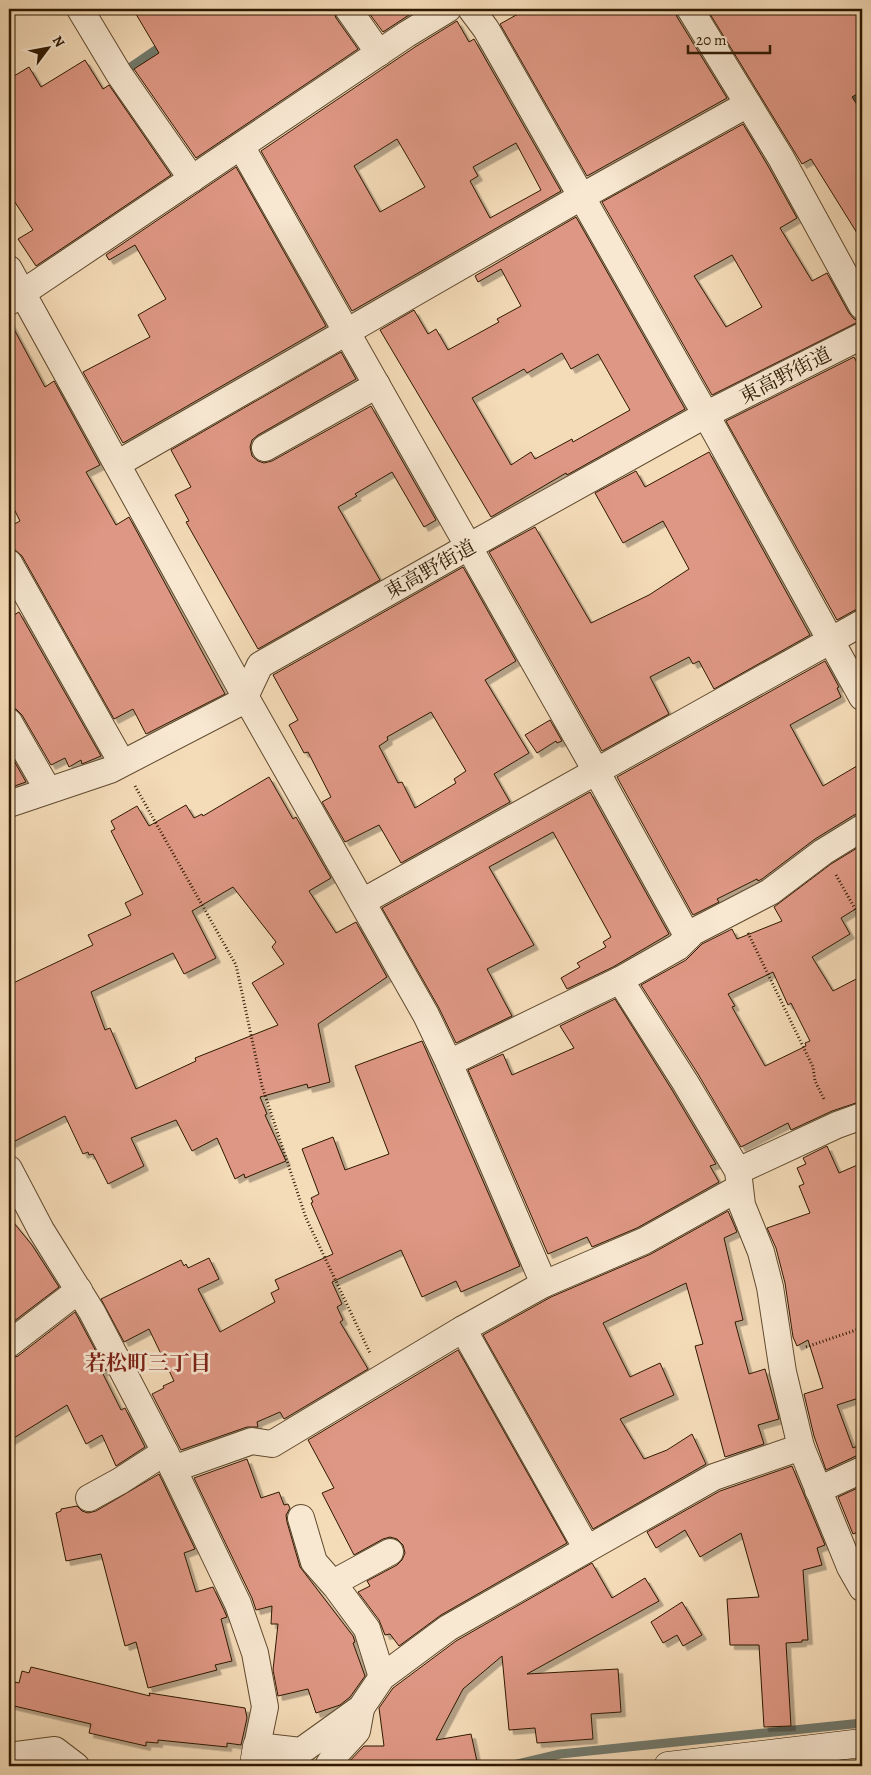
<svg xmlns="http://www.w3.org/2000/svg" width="871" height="1775" font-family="Alegreya,'Noto Serif JP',serif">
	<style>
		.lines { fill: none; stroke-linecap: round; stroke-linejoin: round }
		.stream { stroke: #717a6e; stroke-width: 9 }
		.building { fill: #de9784; stroke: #2e1900; fill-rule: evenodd; filter: url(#shadow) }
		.street-casing { stroke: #604a2e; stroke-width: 28 }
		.secondary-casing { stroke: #2e1900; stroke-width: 29 }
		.path { stroke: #2e1900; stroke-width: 3; stroke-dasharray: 1 2.5; stroke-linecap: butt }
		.street { stroke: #f8e8d2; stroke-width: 26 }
		.secondary { stroke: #f8e8d2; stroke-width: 28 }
		.labels { text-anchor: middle; stroke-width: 5; stroke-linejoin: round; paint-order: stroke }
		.street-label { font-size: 20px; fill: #2e1900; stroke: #f8e8d2 }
		.neighbourhood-label { font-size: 21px; font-weight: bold; fill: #7a1f14; stroke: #f8e8d2 }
	</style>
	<defs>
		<filter id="shadow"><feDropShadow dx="4.5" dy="4.5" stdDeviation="0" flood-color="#0004"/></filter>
	</defs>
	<rect width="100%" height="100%" fill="#f5dcb9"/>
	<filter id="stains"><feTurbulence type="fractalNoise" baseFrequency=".004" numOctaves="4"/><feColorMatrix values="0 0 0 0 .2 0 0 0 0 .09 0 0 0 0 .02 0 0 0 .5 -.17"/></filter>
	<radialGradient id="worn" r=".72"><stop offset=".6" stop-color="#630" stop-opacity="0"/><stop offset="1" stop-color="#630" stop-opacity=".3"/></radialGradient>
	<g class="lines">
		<g class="stream">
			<polyline points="128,69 166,43"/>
			<polyline points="848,85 862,106"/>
			<polyline points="509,1766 560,1754 862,1723"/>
		</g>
	</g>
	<g class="building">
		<polygon points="133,9 333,9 336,18 358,49 196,158 134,69 159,53"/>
		<polygon points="366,9 414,9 415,11 383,32"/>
		<polygon points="527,9 675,9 677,17 727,98 587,176 500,24"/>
		<polygon points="707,9 862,9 862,91 852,97 862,112 862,241 811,159 802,164"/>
		<path d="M457,21L469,42L474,39L561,191L352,311L261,151L415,47ZM397,139L425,187L380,212L354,166ZM516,143L541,190L490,218L470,181L478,176L473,167Z"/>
		<polygon points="85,60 103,89 109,85 171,175 36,266 18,239 33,230 9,193 9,79 29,67 41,87"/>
		<path d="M743,124L768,166L797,218L780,228L812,281L827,273L849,313L854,319L860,321L712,395L602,202ZM732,255L762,307L726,327L694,276Z"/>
		<polygon points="236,167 326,326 123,443 83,372 150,337 138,315 166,299 135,245 109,260 106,255"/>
		<path d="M576,217L685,409L567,475L566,473L491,517L380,330L414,310L428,334L436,329L448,350L499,322L497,319L521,306L501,269L478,282L475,276ZM562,353L571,369L598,354L630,410L573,442L572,439L535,459L531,452L511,465L472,398L524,369L527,373Z"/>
		<polygon points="9,320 45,387 54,381 100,465 86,472 116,525 129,517 225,694 146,734 133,709 114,719 22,556 14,549 9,540 9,527 20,521 9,499"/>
		<polygon points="341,352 356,379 258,435 252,440 250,447 252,456 258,461 264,463 272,461 371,406 436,520 424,527 392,472 355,494 357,496 338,507 380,580 258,649 186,522 189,521 175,495 191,487 171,450"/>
		<polygon points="854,357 862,372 862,608 855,610 837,620 726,421"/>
		<polygon points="709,452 810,635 714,689 699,661 693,664 689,657 650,677 669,714 602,751 489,552 535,527 591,623 649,595 689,569 663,521 623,543 595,493 636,471 645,487"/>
		<path d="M463,567L516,661L485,680L529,753L494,774L510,802L401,863L379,825L345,842L322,802L331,797L308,752L304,753L289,725L298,720L273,675ZM431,712L466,771L454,779L456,783L415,808L402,782L398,783L379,746L388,740L387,737Z"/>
		<polygon points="19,612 101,756 82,764 81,760 69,767 65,758 51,765 22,715 16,709 9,707 9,618"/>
		<polygon points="825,661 839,687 837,688 841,697 790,725 823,786 862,763 862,813 854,815 815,839 762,879 758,881 757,879 717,899 719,902 693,915 617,777"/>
		<polygon points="550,720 562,741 557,743 556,741 537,753 525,735"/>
		<polygon points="9,752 26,782 9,788"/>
		<path d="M269,777L293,819L296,817L331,878L309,891L336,933L356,922L387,977L318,1024L330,1082L308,1088L307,1084L260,1097L267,1114L265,1115L286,1161L245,1178L244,1174L235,1179L217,1138L192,1151L176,1120L131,1138L144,1166L108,1184L93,1154L89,1155L88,1152L83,1154L65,1116L9,1144V985L93,945L88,935L131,915L125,903L143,894L111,831L115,829L111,821L137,806L149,826L186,805L194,818L202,814L203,816ZM233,887L276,942L272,947L284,964L252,983L278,1025L195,1058L196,1061L136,1089L110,1028L105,1030L91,992L173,953L184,974L216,958L192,911Z"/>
		<polygon points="590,792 669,934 613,967 567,989 561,978 580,967 577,963 606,947 603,942 611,937 553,832 489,867 534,945 487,969 512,1016 456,1043 439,1008 382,908"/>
		<path d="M862,845V905L841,918L850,934L812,957L833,991L862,976V1101L832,1111L791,1130L788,1123L741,1147L698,1074L641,985L686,960L702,944L732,929L737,939L782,921L774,907L831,864ZM773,972L788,1005L791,1003L810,1041L805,1043L806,1046L765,1066L732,1007L735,1006L728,994Z"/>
		<polygon points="615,999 672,1090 716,1164 710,1166 719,1182 637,1228 592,1247 587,1237 548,1254 468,1070 503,1054 512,1075 574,1048 560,1026"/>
		<polygon points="422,1041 520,1266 461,1292 456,1281 422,1297 401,1250 332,1282 342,1304 337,1307 343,1320 340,1322 368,1369 284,1419 280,1412 257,1422 258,1427 247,1427 181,1450 152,1394 164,1388 163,1386 174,1381 149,1329 124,1342 101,1299 181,1260 184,1266 186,1264 188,1268 209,1258 219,1279 198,1289 220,1332 275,1302 271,1293 279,1289 275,1280 333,1254 311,1203 313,1202 311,1198 319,1194 302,1149 333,1137 345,1170 389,1154 355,1066"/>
		<polygon points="827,1146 839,1173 862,1163 862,1397 837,1405 853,1448 862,1444 862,1455 856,1456 826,1470 814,1436 804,1394 823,1388 808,1340 797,1346 793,1337 785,1283 776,1248 767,1228 810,1213 799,1186 804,1184 797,1168 806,1164 803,1158"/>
		<polygon points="728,1211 737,1232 724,1238 743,1320 735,1322 749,1374 765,1369 779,1419 758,1425 764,1444 725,1457 695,1346 703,1344 686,1283 603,1323 630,1377 660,1363 674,1395 620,1419 644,1459 667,1450 692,1434 706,1464 593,1529 483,1335 551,1297 651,1254"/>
		<polygon points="9,1217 32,1245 59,1287 9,1325"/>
		<polygon points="75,1312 106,1370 102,1372 121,1410 125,1408 145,1447 116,1466 102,1435 86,1444 67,1405 9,1441 9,1359 18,1356"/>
		<polygon points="458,1350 567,1543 441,1615 399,1646 390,1634 385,1635 379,1620 358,1592 370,1586 367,1581 397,1565 402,1560 405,1553 403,1545 397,1539 390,1537 383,1539 354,1555 322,1493 334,1488 308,1440"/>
		<polygon points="247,1459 261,1498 279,1492 284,1505 288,1504 290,1508 286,1515 287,1522 300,1567 353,1636 355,1642 353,1643 365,1676 350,1697 340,1705 316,1713 308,1689 278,1696 273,1670 278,1624 271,1624 272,1606 256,1610 252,1598 194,1478"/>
		<polygon points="792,1466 825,1545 817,1548 822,1565 803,1570 808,1640 802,1640 802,1642 786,1643 791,1726 764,1727 759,1645 730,1645 727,1599 759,1597 741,1533 700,1557 685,1530 656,1548 647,1532 720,1491"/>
		<polygon points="159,1474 195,1549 184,1553 196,1592 213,1587 224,1610 227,1617 221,1619 232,1661 215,1665 217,1670 148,1688 136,1642 125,1646 101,1554 66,1561 56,1513 61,1511 61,1509 77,1506 82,1511 88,1513 96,1511"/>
		<polygon points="862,1486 862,1530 853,1534 838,1497"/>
		<polygon points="592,1563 612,1598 645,1578 659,1601 527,1674 618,1669 621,1712 591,1714 593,1739 537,1743 535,1728 509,1730 502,1656 463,1689 436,1740 471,1734 478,1766 345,1766 364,1746 384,1746 379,1708 393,1688 456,1641"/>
		<polygon points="682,1602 702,1635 683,1646 677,1635 663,1643 651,1622"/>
		<polygon points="31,1667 150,1696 149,1693 245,1708 247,1718 241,1745 227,1743 227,1747 158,1740 158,1743 146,1742 146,1746 89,1733 91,1724 10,1705 15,1682 19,1683 22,1671 29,1673"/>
	</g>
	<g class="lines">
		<g class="street-casing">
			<g id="street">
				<polyline points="80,9 119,74 192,179"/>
				<polyline points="348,9 379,53"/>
				<polyline points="471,9 486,29 706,415 862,697"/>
				<polyline points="690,9 781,158 862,306"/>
				<polyline points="241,146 596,771 688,937"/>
				<polyline points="9,269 245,696 426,1015 449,1063 544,1284"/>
				<polyline points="9,302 407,34 448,9"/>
				<polyline points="265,448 377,385"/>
				<polyline points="117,464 581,197 748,104"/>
				<polyline points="9,563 122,763"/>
				<polyline points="9,722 48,790"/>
				<polyline points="9,804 110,770 243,701 260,665 468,547 707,414 862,336"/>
				<polyline points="362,902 862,623"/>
				<polyline points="620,980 685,1082 738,1171 742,1205 761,1252 770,1287 783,1372 801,1447 850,1567 862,1588"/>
				<polyline points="449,1063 620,980 678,947 693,932 770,892 823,852 862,828"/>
				<polyline points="9,1169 41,1230 92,1312 165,1452 238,1604 255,1653 265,1707 257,1746 301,1751 361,1708 382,1677 448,1628 714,1477 801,1447"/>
				<polyline points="738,1171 837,1125 862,1116"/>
				<polyline points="463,1329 587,1549"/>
				<polyline points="9,1344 79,1290"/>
				<polyline points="173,1469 252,1441 272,1444 463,1329 544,1284 644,1241 739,1188"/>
				<polyline points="818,1490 862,1470"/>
				<polyline points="89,1498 120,1481 165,1452"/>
				<polyline points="301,1518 314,1562 336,1587 367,1629 382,1677"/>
				<polyline points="333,1583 390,1552"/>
				<polyline points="808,1750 818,1766"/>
				<polyline points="9,1756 55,1750 76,1766"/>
				<polyline points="328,1766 334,1756 357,1731 361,1709"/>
			</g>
		</g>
		<g class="secondary-casing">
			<g id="secondary">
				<polyline points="9,1759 10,1766"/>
				<polyline points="256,1766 255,1758 257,1746"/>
				<polyline points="668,1766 862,1743"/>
			</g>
		</g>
		<g class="path">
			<polyline points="135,786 236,965 262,1086 306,1218 370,1353"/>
			<polyline points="836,875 862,921"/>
			<polyline points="748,933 813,1067 815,1081 825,1101"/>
			<polyline points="806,1347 862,1328"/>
			<polyline points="179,1766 197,1763 206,1766"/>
		</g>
		<use href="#street" class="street"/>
		<use href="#secondary" class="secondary"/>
	</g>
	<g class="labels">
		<g class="street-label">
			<text transform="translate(785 375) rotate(-27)" y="7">東高野街道</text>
			<text transform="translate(430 569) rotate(-29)" y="7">東高野街道</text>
		</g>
		<g class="neighbourhood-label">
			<text x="148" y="1370">若松町三丁目</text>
		</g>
	</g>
	<rect width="871" height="1775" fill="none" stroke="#f5dcb9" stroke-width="30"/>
	<rect x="10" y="10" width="851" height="1755" fill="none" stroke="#2e1900" stroke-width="2.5"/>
	<rect x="15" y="15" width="841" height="1745" fill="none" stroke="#2e1900"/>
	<g transform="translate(48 48) rotate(58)" stroke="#f8e8d2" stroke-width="4" paint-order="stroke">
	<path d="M0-4L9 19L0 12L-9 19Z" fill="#2e1900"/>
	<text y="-8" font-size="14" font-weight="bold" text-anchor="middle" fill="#2e1900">N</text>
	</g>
	<path d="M688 45v8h82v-8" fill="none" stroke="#2e1900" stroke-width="2.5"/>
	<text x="696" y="45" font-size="15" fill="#2e1900" stroke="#f8e8d2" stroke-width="4" paint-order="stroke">20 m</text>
	<rect width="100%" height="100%" filter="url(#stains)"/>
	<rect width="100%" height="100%" fill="url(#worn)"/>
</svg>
